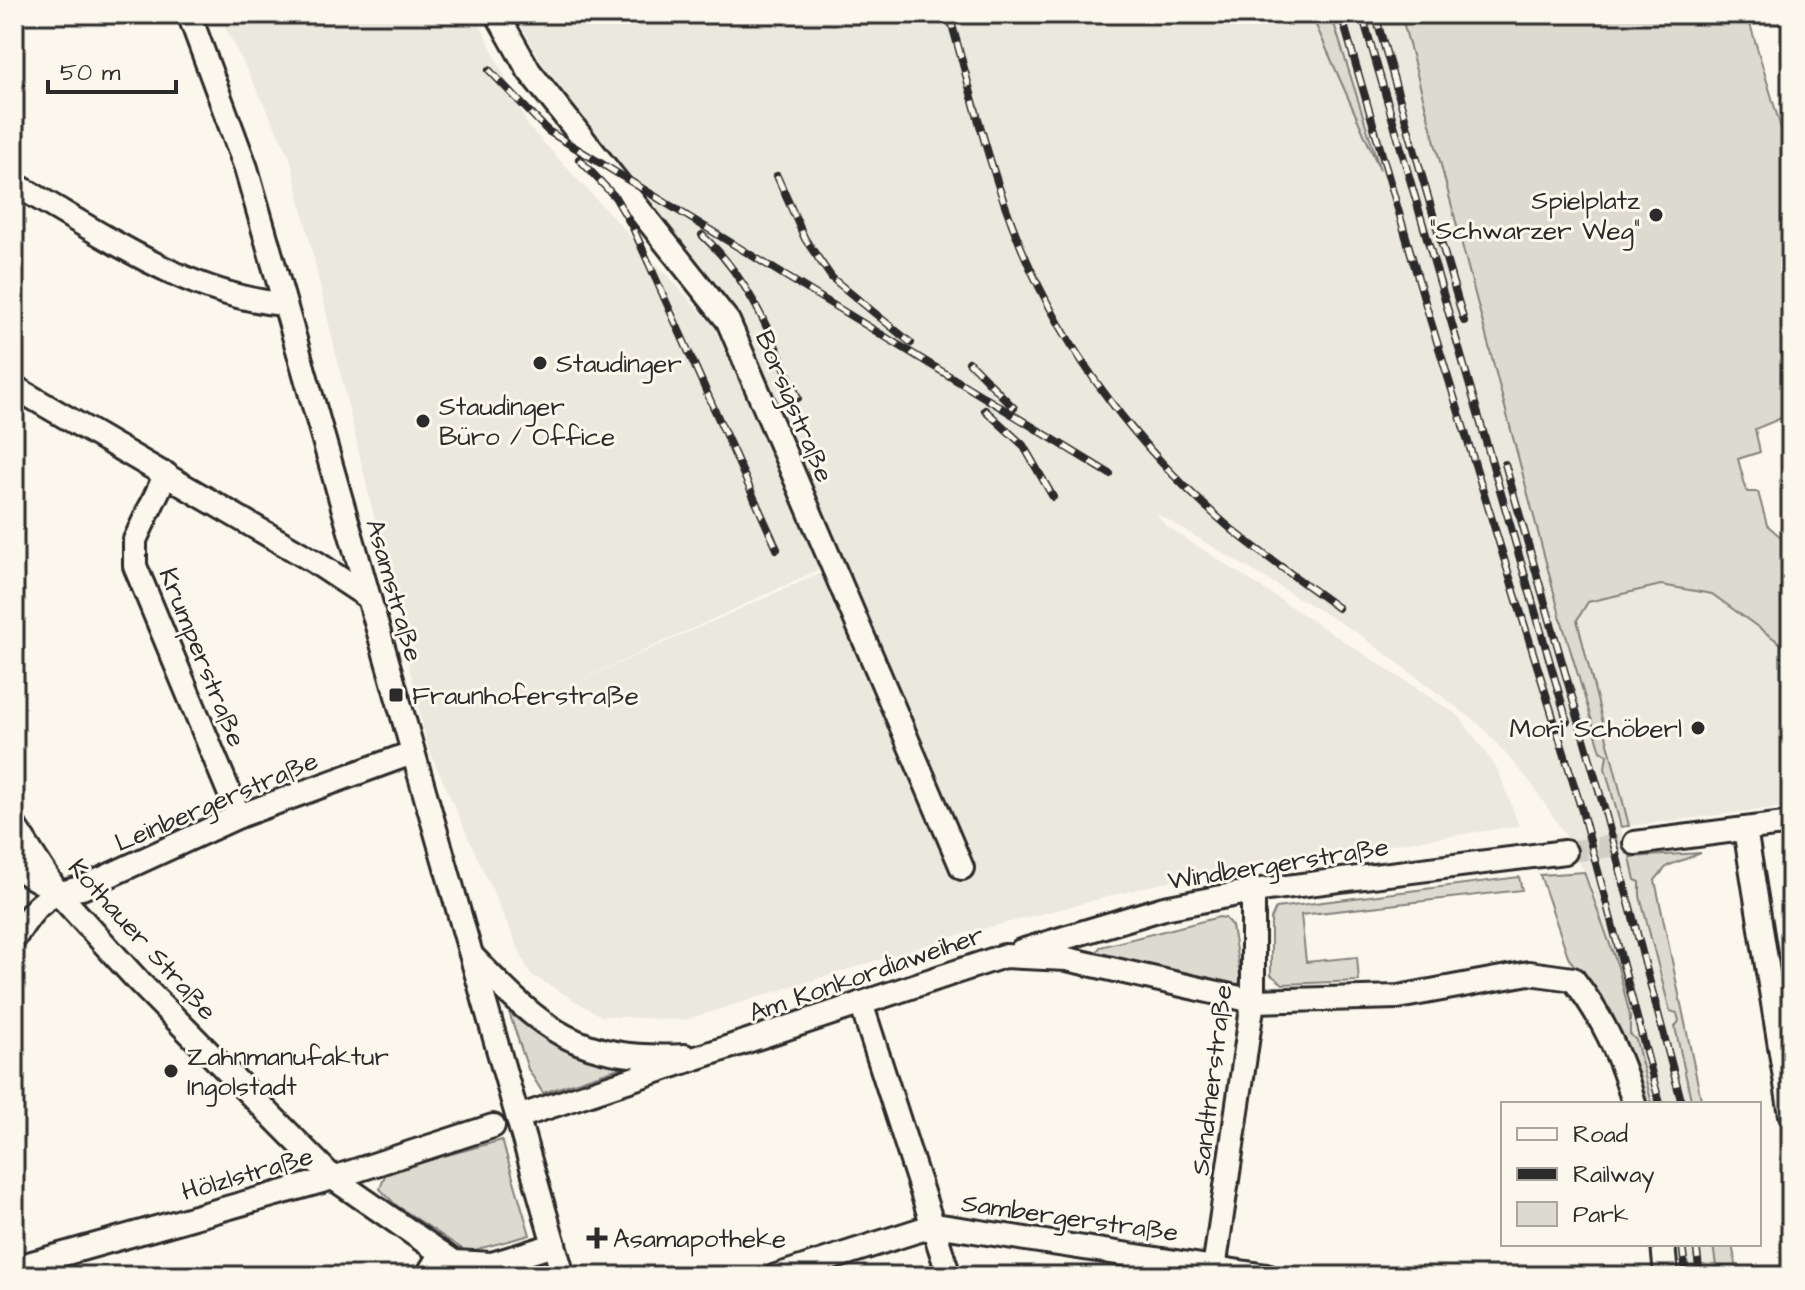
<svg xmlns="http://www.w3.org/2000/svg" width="1805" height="1290" font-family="'Architects Daughter',sans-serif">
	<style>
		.built { fill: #ebe8de }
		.green { fill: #dddad0; stroke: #84827e; stroke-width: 2 }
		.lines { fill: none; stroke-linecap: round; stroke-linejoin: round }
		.minor-tunnel { stroke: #d1cec5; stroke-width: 22; stroke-dasharray: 22 11; stroke-linecap: butt }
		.minor-casing { stroke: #2b2b2b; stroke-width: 28 }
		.minor { stroke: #fbf7ec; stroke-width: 22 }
		.rail-casing { stroke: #2b2b2b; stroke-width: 8 }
		.rail { stroke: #fbf7ec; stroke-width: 5; stroke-dasharray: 15; stroke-linecap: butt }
		.poi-dot { fill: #2b2b2b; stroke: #fbf7ec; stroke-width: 3 }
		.labels { text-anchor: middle; stroke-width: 6; stroke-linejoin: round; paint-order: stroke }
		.poi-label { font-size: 26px; fill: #2b2b2b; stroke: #fbf7ec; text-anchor: start }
		.street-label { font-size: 26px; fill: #2b2b2b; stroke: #fbf7ec }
	</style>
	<rect width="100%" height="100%" fill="#fbf7ec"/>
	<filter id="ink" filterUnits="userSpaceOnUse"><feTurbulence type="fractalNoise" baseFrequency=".0125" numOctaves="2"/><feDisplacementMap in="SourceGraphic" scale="16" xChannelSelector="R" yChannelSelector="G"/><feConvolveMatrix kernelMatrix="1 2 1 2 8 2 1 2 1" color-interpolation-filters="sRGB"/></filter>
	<g filter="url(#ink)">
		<g class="built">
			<polygon points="219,14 475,14 528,126 713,325 829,565 564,688 834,567 736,314 544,66 514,14 1401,14 1561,619 1601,751 1607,755 1605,769 1635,880 1640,882 1640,896 1670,1010 1677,1013 1679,1021 1675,1028 1692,1104 1652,1104 1636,1040 1630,1034 1630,1016 1618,967 1592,887 1563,831 1528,779 1479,724 1359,634 1156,513 1165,525 1459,716 1498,770 1519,826 1208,871 955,936 685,1020 601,1016 530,974 428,748 290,157"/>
			<polygon points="1661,585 1712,594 1791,651 1791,806 1629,826 1577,620 1588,602"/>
			<polygon points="1674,1244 1713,1244 1717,1274 1721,1276 1677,1276"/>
		</g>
		<g class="green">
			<polygon points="1311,14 1331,14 1380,170"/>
			<polygon points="1401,14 1747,14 1791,162 1791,414 1755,429 1760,452 1738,459 1747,492 1758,492 1767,525 1791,546 1791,651 1712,594 1661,585 1588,602 1577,620 1629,826 1621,827 1605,768 1607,755 1601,751 1561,619"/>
			<polygon points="1701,853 1667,866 1655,880 1702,1104 1692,1104 1675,1027 1679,1021 1677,1013 1670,1011 1640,896 1640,882 1635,880 1630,857"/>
			<polygon points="1584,872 1618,967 1630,1016 1630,1034 1636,1040 1652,1104 1648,1104 1611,1010 1569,959 1540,875"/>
			<polygon points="1519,877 1522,890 1301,915 1306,962 1357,957 1359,981 1283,984 1271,975 1271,919 1276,908"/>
			<polygon points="1219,917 1225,918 1232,926 1241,981 1235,987 1097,952 1100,947"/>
			<path d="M509,1012C543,1042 578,1057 622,1067L543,1093L528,1069Z"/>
			<polygon points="502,1140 530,1235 467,1252 396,1205 380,1189 385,1175 397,1169"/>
			<polygon points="1713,1244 1732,1244 1738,1276 1717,1274"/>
		</g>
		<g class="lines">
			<polyline class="minor-tunnel" points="1565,852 1635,843"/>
			<g class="minor-casing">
				<g id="minor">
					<polyline points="189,14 246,168 563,1276"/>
					<polyline points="497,14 529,71 728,321 962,868"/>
					<path d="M14,184C99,231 186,296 284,304"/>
					<polyline points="14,387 315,562 368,597"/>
					<polyline points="166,474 135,540 135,566 239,816"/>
					<polyline points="14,825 57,892 140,983 333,1178 454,1262 492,1264 554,1245"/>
					<polyline points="1745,829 1791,1115"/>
					<polyline points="1635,843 1791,823"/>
					<polyline points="14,867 53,889"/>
					<path d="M14,939C34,907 43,894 82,888L239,816L412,753"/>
					<polyline points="1021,951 1164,908 1253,891 1565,852"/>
					<path d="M473,957C544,1031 577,1061 685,1056"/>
					<polyline points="861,1003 949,1276"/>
					<path d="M518,1117L1004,956L1067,959L1253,1001L1398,997L1529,973L1573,979C1602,1016 1622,1058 1634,1104"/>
					<polyline points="1663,1244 1666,1276"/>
					<polyline points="14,1268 333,1178 493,1126"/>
					<polyline points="427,1276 441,1253"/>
					<polyline points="776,1276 935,1225 1267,1276"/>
					<polyline points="1213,1276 1253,1001 1253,891"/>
				</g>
			</g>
			<use href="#minor" class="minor"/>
			<g class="rail-casing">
				<g id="rail">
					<path d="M949,14C971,91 990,172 1021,247C1066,355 1141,452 1230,528C1264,556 1302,581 1338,608"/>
					<polyline points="1341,14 1430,319 1582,811 1660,1104"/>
					<polyline points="1362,14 1567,721"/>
					<polyline points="1375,14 1464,321"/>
					<polyline points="489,70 548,131 1110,474"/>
					<polyline points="579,159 615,197 633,228 777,549"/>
					<polyline points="777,176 805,239 832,278 911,343"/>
					<path d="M702,235C751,280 772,338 798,398"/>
					<polyline points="969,362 1014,408"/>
					<polyline points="985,410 1023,445 1053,497"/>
					<polyline points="1505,464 1604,808 1682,1104"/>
					<polyline points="1682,1244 1686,1276"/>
					<polyline points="1696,1244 1700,1276"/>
				</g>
			</g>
			<use href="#rail" class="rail"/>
		</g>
	</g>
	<g class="poi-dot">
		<circle cx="1656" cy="215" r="8"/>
		<circle cx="540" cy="363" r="8"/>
		<circle cx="423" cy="421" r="8"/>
		<rect x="388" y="687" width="16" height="16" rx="4"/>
		<circle cx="1698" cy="728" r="8"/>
		<circle cx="171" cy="1071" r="8"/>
		<path d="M593 1226h8v8h8v8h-8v8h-8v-8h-8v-8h8z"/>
	</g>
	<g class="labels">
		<g class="poi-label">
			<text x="1640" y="209" text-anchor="end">Spielplatz<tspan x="1640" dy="30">"Schwarzer Weg"</tspan></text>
			<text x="556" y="372">Staudinger</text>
			<text x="439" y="415">Staudinger<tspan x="439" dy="30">Büro / Office</tspan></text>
			<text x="412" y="704">Fraunhoferstraße</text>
			<text x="1682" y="737" text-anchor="end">Mori Schöberl</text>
			<text x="187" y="1065">Zahnmanufaktur<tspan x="187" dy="30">Ingolstadt</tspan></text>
			<text x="613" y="1247">Asamapotheke</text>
		</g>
		<g class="street-label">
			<text transform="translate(795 406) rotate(67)" y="9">Borsigstraße</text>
			<text transform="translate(395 590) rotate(74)" y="9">Asamstraße</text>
			<text transform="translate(203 657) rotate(68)" y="9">Krumperstraße</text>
			<text transform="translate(216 801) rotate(-23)" y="9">Leinbergerstraße</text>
			<text transform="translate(1278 863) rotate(-9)" y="9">Windbergerstraße</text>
			<text transform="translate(143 939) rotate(48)" y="9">Kothauer Straße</text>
			<text transform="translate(866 973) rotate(-19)" y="9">Am Konkordiaweiher</text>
			<text transform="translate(1211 1080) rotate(-83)" y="9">Sandtnerstraße</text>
			<text transform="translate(247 1173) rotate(-16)" y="9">Hölzlstraße</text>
			<text transform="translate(1070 1217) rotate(8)" y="9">Sambergerstraße</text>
		</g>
	</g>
	<rect width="1805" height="1290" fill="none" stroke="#fbf7ec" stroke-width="48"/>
	<rect x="24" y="24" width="1757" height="1242" fill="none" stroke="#2b2b2b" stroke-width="3" filter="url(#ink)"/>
	<rect x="1501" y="1102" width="260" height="144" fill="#fbf7ec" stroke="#a8a59f" stroke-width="2"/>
	<rect x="1517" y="1128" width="40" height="12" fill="#fbf7ec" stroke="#a8a59f" stroke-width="2"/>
	<text x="1573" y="1142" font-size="24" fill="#2b2b2b">Road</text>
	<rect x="1517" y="1168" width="40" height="12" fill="#2b2b2b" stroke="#a8a59f" stroke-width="2"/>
	<text x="1573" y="1182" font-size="24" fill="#2b2b2b">Railway</text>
	<rect x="1517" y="1202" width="40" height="24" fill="#dddad0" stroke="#a8a59f" stroke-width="2"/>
	<text x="1573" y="1222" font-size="24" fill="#2b2b2b">Park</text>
	<path d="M48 80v12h128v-12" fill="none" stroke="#2b2b2b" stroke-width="4"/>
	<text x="60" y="80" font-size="24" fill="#2b2b2b" stroke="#fbf7ec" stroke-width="6" paint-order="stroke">50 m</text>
</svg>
